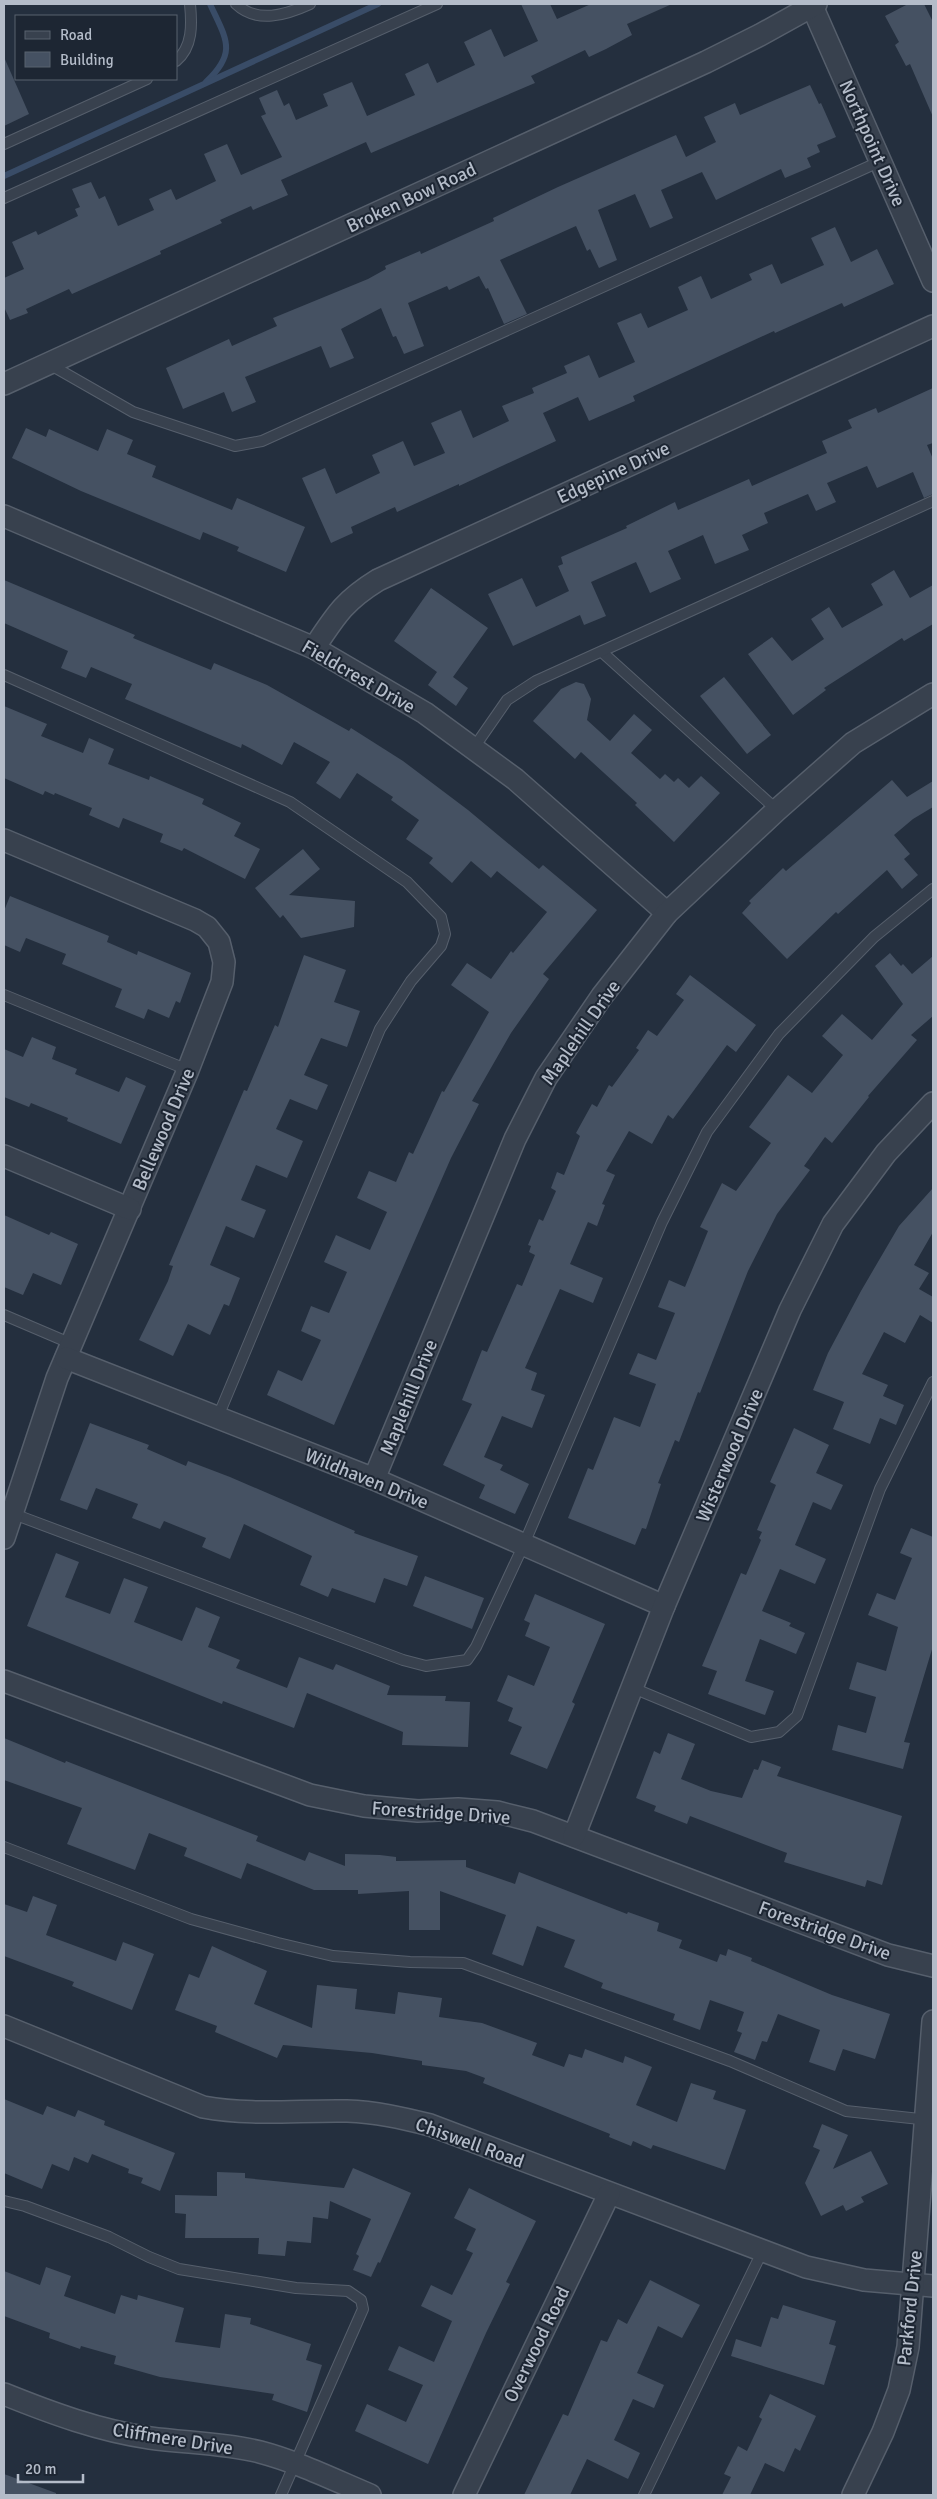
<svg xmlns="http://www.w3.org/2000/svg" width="937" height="2499" font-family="Signika,sans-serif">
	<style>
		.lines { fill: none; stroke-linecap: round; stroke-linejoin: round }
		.stream { stroke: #394c67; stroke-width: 6 }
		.building { fill: #455162 }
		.service-casing { stroke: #565f6c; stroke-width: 12 }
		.minor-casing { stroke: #565f6c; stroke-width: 24 }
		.service { stroke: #38414e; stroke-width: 10 }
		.minor { stroke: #38414e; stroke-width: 21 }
		.labels { text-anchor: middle; stroke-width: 4; stroke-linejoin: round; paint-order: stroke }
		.street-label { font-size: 19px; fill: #b4bcc9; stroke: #1d2633 }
	</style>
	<rect width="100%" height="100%" fill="#242f3e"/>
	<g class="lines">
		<g class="stream">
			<path d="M206,82C238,52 226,39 210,4"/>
			<polyline points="4,176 378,4"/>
		</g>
	</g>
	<g class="building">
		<polygon points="521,4 550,4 557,19 591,4 672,4 627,24 632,35 606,49 589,57 585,50 531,76 535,83 371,153 366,142 281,180 288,195 253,210 251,206 220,220 222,223 160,251 161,254 72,294 69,289 26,309 28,313 10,320 4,307 4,278 24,269 12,242 36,231 38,235 78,216 75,209 80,207 72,189 91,182 99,199 105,196 118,226 154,210 149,199 171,189 176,200 216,181 204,154 227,144 241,175 282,157 261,116 266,114 259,98 277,90 284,106 289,103 296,120 328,106 323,94 352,82 367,116 415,95 405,74 428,63 437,83 475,65 464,42 491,29 504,57 538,41"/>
		<polygon points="908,4 924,4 933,22 933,117 910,64 906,66 895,45 899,42 885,16"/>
		<polygon points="4,57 29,114 4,126"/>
		<polygon points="810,85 819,104 821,103 836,137 817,145 820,152 807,158 811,167 785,178 781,169 716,200 702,172 661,190 673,218 650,228 635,194 598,210 617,260 599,268 590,249 587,251 576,226 500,260 527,314 504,324 488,288 486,289 479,276 449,290 447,286 408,303 424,346 404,354 396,336 393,337 381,308 341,329 354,358 330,368 321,346 245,377 256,402 232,412 224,392 183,409 166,368 229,339 232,346 277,326 273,318 368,279 386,269 385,266 420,251 421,254 494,221 493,218 558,187 676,135 686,157 716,142 704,117 735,103 740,115"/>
		<polygon points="835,227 851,262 877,249 894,284 844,307 842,303 775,333 774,331 633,396 635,401 589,421 578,397 543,413 556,441 459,486 459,484 397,512 395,507 351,527 353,533 331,543 302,478 325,468 336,494 380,473 372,455 403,441 414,466 445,453 431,423 461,410 473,438 509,421 502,406 534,393 532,388 567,373 564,366 589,355 599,378 635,362 617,323 641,313 648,328 688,310 678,287 701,276 711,299 752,280 749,274 772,264 781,284 824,265 811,238"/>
		<polygon points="933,388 933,443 927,445 933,459 933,494 924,498 913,472 877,488 867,466 827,483 836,502 816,511 808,494 764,513 768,523 742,535 749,550 715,564 703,535 668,551 681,579 650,593 636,562 591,582 606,616 584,625 580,615 513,646 488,594 522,578 536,607 569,591 558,566 563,564 561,557 627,528 626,526 675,502 678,510 749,479 752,486 827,453 822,441 852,428 848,420 876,408 878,413"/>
		<polygon points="26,428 46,437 49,429 98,451 107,429 133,440 127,454 156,466 152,477 232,510 237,498 305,527 286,572 237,551 239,547 203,532 200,540 81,491 12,458"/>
		<polygon points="894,570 910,598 933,585 933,624 904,641 902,638 824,688 826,690 793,715 748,654 772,637 792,661 824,639 811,619 829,607 842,628 883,605 871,584"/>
		<polygon points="4,580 135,635 133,638 211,670 214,663 267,685 349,731 351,728 403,761 468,810 539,869 543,865 597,910 543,974 549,979 511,1033 472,1101 479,1104 451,1158 334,1425 267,1395 278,1370 302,1381 321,1340 301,1331 311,1306 329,1313 347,1272 324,1262 336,1235 370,1250 387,1212 357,1198 369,1171 396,1182 409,1152 413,1154 442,1091 444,1092 489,1012 451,985 467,963 491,979 511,951 513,953 547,912 497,871 491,878 471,861 452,883 429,863 433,858 406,839 419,820 391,800 393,797 357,773 340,799 316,783 330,762 294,742 282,765 242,744 241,748 125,699 132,684 91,667 86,678 61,668 68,651 4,623"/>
		<polygon points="431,588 488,628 453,677 468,688 456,706 428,685 437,672 394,641"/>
		<polygon points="724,677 771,735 747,754 700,696"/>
		<polygon points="576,682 584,684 591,699 587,720 610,741 634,714 652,730 631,753 660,779 665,774 674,782 678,778 689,788 701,776 720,793 674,842 635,805 637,803 581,752 575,759 533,721 561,689"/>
		<polygon points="4,706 47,724 41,736 83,753 89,738 114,749 108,764 149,780 150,776 204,799 202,804 241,823 234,836 260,849 245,879 184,848 182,851 160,842 163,834 123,818 119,828 89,815 92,808 55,793 54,795 45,791 43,795 4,778"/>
		<polygon points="892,780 907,797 933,781 933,807 913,819 894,835 910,854 904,859 918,875 902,889 887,870 838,914 836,912 787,959 742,913 751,903 749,901 783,868 786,871"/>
		<polygon points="303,849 320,869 289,895 355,901 354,927 301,938 283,915 280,918 255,888"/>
		<polygon points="10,896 109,936 107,942 137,955 138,951 191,973 180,1003 176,1001 169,1018 148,1009 144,1019 115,1007 122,989 62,964 66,954 26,938 20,952 4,945 4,911"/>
		<polygon points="890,953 901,966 903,964 912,974 933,956 933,1016 911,1035 917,1040 868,1096 869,1097 832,1143 825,1137 804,1166 810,1170 777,1214 748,1271 700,1393 698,1392 679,1442 675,1440 658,1483 661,1484 646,1529 642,1528 635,1545 568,1518 588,1468 593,1470 614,1417 640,1427 656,1384 629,1374 638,1353 656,1360 675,1313 658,1307 669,1280 685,1287 708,1231 700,1227 722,1183 736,1191 771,1143 749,1127 788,1075 812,1093 843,1055 822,1036 842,1014 872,1040 903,1004 875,966"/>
		<polygon points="304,955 346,970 334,1002 360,1011 347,1047 321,1038 304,1075 328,1085 317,1110 290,1099 276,1129 303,1141 287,1178 256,1165 241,1200 266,1210 254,1238 226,1226 210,1265 240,1278 229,1306 224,1304 210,1335 188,1324 173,1356 139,1340 168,1281 173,1266 169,1265 244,1090 247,1091 275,1025 278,1027"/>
		<polygon points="690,975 756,1025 736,1052 727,1045 673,1119 668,1115 652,1144 629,1131 606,1171 615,1175 602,1204 605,1205 597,1226 588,1222 570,1264 603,1278 593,1303 560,1289 525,1368 537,1373 531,1390 545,1395 532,1428 502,1416 484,1457 503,1465 500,1470 529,1484 515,1514 479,1498 485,1485 443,1465 472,1404 462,1400 482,1350 487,1352 517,1284 522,1286 535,1255 529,1252 531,1246 528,1245 539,1219 543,1221 556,1191 551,1188 557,1172 564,1175 580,1136 576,1133 592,1104 597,1107 609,1085 612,1087 639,1050 636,1048 648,1030 657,1036 684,1000 676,994"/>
		<polygon points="32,1037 56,1047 52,1059 77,1069 75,1074 119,1092 126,1077 146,1086 121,1144 67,1121 68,1118 31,1103 29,1107 4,1097 4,1049 23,1057"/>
		<polygon points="933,1188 933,1232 914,1265 929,1273 919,1289 933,1297 933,1323 920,1315 905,1343 884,1332 862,1374 888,1385 883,1396 904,1405 896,1425 880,1418 870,1444 833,1429 844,1402 813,1390 828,1353 861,1291 899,1226"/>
		<polygon points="4,1215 49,1235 51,1232 78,1244 61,1285 33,1273 23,1295 4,1287"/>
		<polygon points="90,1423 149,1445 147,1449 186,1466 188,1461 230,1477 355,1531 354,1533 418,1556 407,1586 384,1578 375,1603 332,1588 328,1597 300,1585 312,1556 244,1524 230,1559 202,1547 206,1538 164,1521 160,1529 132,1518 138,1504 96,1488 87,1510 60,1500"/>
		<polygon points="794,1428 829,1445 816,1473 843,1485 831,1510 813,1502 795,1545 826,1559 815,1584 780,1569 762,1611 791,1623 789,1626 805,1633 796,1654 760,1639 745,1681 774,1691 765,1715 708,1694 717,1671 702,1666 741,1573 746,1575 761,1540 759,1538 762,1532 757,1530 776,1485 770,1482"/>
		<polygon points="911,1528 933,1537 933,1646 904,1742 910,1743 903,1769 832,1750 838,1725 866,1733 876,1697 849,1689 857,1662 886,1671 898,1627 868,1615 877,1593 895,1600 912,1558 900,1553"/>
		<polygon points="56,1553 79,1562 65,1597 110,1614 124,1578 148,1587 134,1622 182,1641 196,1607 220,1617 208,1647 240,1660 236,1668 287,1688 299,1657 333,1670 336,1664 390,1686 387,1695 446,1696 445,1701 470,1702 468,1747 402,1745 403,1732 307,1693 294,1728 223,1701 222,1704 27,1626"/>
		<polygon points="425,1576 484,1598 472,1629 413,1606"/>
		<polygon points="535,1594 605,1624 572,1702 575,1704 547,1769 510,1754 522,1727 508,1721 513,1708 497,1701 508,1675 534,1686 550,1647 525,1636 530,1623 524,1620"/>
		<polygon points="668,1733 695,1744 681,1779 711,1791 742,1798 754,1769 758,1770 762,1760 781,1767 777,1776 902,1816 882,1885 867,1880 865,1887 784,1862 787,1853 690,1816 687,1824 654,1811 656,1806 636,1798 654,1751 660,1754"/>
		<polygon points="4,1738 65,1763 66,1761 258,1836 256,1841 305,1861 309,1852 345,1866 345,1854 380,1855 396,1857 396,1861 466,1860 466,1867 515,1884 519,1872 627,1914 628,1912 659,1923 657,1931 682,1940 679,1948 717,1962 720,1954 726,1956 728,1949 752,1958 751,1961 832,1995 890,2014 875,2059 843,2049 835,2071 809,2062 820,2030 778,2014 767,2042 762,2041 755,2060 734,2052 742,2033 737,2031 744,2012 710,2000 700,2030 673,2020 675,2014 601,1988 603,1983 564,1967 575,1940 537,1926 523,1966 492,1954 506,1915 440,1891 440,1930 409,1930 409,1891 358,1894 358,1890 314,1890 247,1863 241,1879 184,1856 187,1848 149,1833 135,1870 67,1844 82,1808 4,1780"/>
		<polygon points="33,1896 57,1905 46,1935 116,1961 123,1942 154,1954 132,2010 72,1986 74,1982 4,1956 4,1904 27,1912"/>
		<polygon points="212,1946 267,1971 254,2004 312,2028 317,1985 357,1989 355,2009 395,2014 398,1992 442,1998 439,2017 482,2023 537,2043 532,2055 564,2067 569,2054 582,2058 585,2049 623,2063 625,2056 652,2067 636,2105 677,2122 691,2083 716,2091 713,2099 746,2110 725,2170 653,2145 651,2149 633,2141 631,2146 609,2137 610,2134 483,2083 485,2078 466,2071 422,2065 422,2061 372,2053 283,2045 277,2058 215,2032 217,2026 175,2010 189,1974 199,1978"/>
		<polygon points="4,2099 43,2115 47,2106 75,2117 78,2110 105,2121 104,2125 175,2153 160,2191 141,2183 143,2178 128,2173 129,2169 92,2154 88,2163 74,2157 69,2171 52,2164 42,2189 4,2173"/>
		<polygon points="822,2124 848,2135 833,2169 871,2151 888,2184 861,2197 864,2202 846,2211 843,2205 821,2216 805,2183 820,2150 813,2147"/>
		<polygon points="353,2168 411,2193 380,2263 378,2262 371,2277 353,2270 359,2256 356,2254 371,2219 330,2201 328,2219 313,2217 311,2243 287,2241 285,2256 258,2254 259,2238 185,2238 186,2214 175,2213 175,2195 217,2196 217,2172 245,2173 245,2178 344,2188"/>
		<polygon points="469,2188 536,2221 506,2282 510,2284 486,2333 428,2464 355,2431 367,2404 406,2422 423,2385 388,2370 399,2346 434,2362 452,2321 421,2306 431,2285 452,2295 473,2253 466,2250 476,2229 454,2218"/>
		<polygon points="46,2267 71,2276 64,2296 115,2314 121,2295 137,2300 138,2295 184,2308 175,2342 220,2348 225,2314 251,2318 250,2324 311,2344 306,2360 322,2365 307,2412 272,2400 274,2394 160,2377 114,2364 116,2356 81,2346 80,2349 49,2338 50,2333 4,2316 4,2271 40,2285"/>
		<polygon points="650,2280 700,2305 682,2338 658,2326 637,2373 664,2385 654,2408 633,2399 614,2440 640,2453 628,2479 587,2459 570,2495 524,2495 563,2414 568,2416 601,2340 607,2342 618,2319 627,2324"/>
		<polygon points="783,2305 836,2321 829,2344 836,2346 824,2385 731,2356 736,2339 761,2347 771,2317 778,2319"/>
		<polygon points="770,2394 816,2416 800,2451 795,2448 784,2472 765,2463 750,2495 722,2495 731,2477 724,2474 738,2446 747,2451 762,2419 759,2417"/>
		<polygon points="4,2474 56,2493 56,2495 4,2495"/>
	</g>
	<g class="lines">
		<g class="service-casing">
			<g id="service">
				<path d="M236,4C257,24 286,15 310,4"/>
				<path d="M176,61C193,47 192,24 190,4"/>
				<polyline points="4,144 147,79"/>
				<polyline points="4,198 437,4"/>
				<polyline points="49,364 133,412 235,446 262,441 881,161"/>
				<polyline points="602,652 777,810"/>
				<polyline points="4,675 290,802 407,882 441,917 445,934 441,946 411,981 380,1029 217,1419"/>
				<polyline points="473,749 507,700 536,681 933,501"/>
				<polyline points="4,995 188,1070"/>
				<polyline points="4,1315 72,1344"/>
				<polyline points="11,1513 403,1660 426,1666 467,1660 476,1647 524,1544 662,1222 707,1132 779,1034 874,937 933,889"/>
				<polyline points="633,1688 751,1737 779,1732 797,1716 880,1489 933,1382"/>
				<polyline points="4,1847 191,1919 278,1943 333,1956 410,1962 463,1963 730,2061 846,2111 929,2120"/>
				<polyline points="4,2201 25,2206 109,2237 149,2257 179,2269 296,2288 348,2291 361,2300 363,2309 281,2495"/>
				<polyline points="644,2495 762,2252"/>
			</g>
		</g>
		<g class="minor-casing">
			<g id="minor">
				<polyline points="812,6 933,281"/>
				<polyline points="4,384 706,62 760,35 816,4"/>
				<polyline points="4,516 314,648 425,713 515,779 667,913"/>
				<path d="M314,648C336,615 344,601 378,580L933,326"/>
				<polyline points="4,840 195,920 207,927 219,942 224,962 222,982 188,1070 57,1378 4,1538"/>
				<polyline points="4,1156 130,1209"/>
				<polyline points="66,1358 374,1479 664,1606"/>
				<polyline points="374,1479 515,1139 546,1078 602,996 667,913 777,810 853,743 933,694"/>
				<polyline points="4,1681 310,1795 364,1806 418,1811 458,1809 497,1812 533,1821 888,1955 933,1966"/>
				<polyline points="574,1836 664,1606 790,1310 833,1224 886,1153 933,1103"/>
				<path d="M4,2026L203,2107C252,2116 298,2110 347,2111C376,2112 402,2118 430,2125L806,2267L864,2280L933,2286"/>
				<path d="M4,2394C51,2413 100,2431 150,2438C187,2443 224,2443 260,2452C298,2462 334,2480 370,2495"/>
				<polyline points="464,2495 609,2194"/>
				<polyline points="853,2495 883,2432 899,2390 908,2347 933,2021"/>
			</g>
		</g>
		<use href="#service" class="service"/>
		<use href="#minor" class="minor"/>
	</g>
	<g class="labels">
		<g class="street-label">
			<text transform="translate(873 143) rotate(66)" y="7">Northpoint Drive</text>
			<text transform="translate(411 197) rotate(-25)" y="7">Broken Bow Road</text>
			<text transform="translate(613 472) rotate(-25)" y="7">Edgepine Drive</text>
			<text transform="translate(359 676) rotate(30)" y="7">Fieldcrest Drive</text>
			<text transform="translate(580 1032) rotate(-55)" y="7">Maplehill Drive</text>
			<text transform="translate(163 1129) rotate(-67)" y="7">Bellewood Drive</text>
			<text transform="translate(408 1397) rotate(-68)" y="7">Maplehill Drive</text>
			<text transform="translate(729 1455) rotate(-67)" y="7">Wisterwood Drive</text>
			<text transform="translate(367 1478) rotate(22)" y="7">Wildhaven Drive</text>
			<text transform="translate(441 1812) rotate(4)" y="7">Forestridge Drive</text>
			<text transform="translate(825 1930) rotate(20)" y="7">Forestridge Drive</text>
			<text transform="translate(470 2142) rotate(20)" y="7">Chiswell Road</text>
			<text transform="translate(909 2308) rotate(-84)" y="7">Parkford Drive</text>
			<text transform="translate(536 2344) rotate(-64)" y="7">Overwood Road</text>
			<text transform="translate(173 2438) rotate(9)" y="7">Cliffmere Drive</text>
		</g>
	</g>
	<rect width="937" height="2499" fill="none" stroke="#b4bcc9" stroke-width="10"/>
	<rect x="15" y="15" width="162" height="65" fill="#1d2633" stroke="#59626f"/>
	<rect x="25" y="31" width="25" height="8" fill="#38414e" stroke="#59626f"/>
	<text x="60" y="40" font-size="15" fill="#b4bcc9">Road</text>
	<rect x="25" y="52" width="25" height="15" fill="#455162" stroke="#59626f"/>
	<text x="60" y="65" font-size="15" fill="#b4bcc9">Building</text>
	<path d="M18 2474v8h65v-8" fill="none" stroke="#b4bcc9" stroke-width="2.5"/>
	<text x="25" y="2474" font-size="15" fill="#b4bcc9" stroke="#1d2633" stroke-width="4" paint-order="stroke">20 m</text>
</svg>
